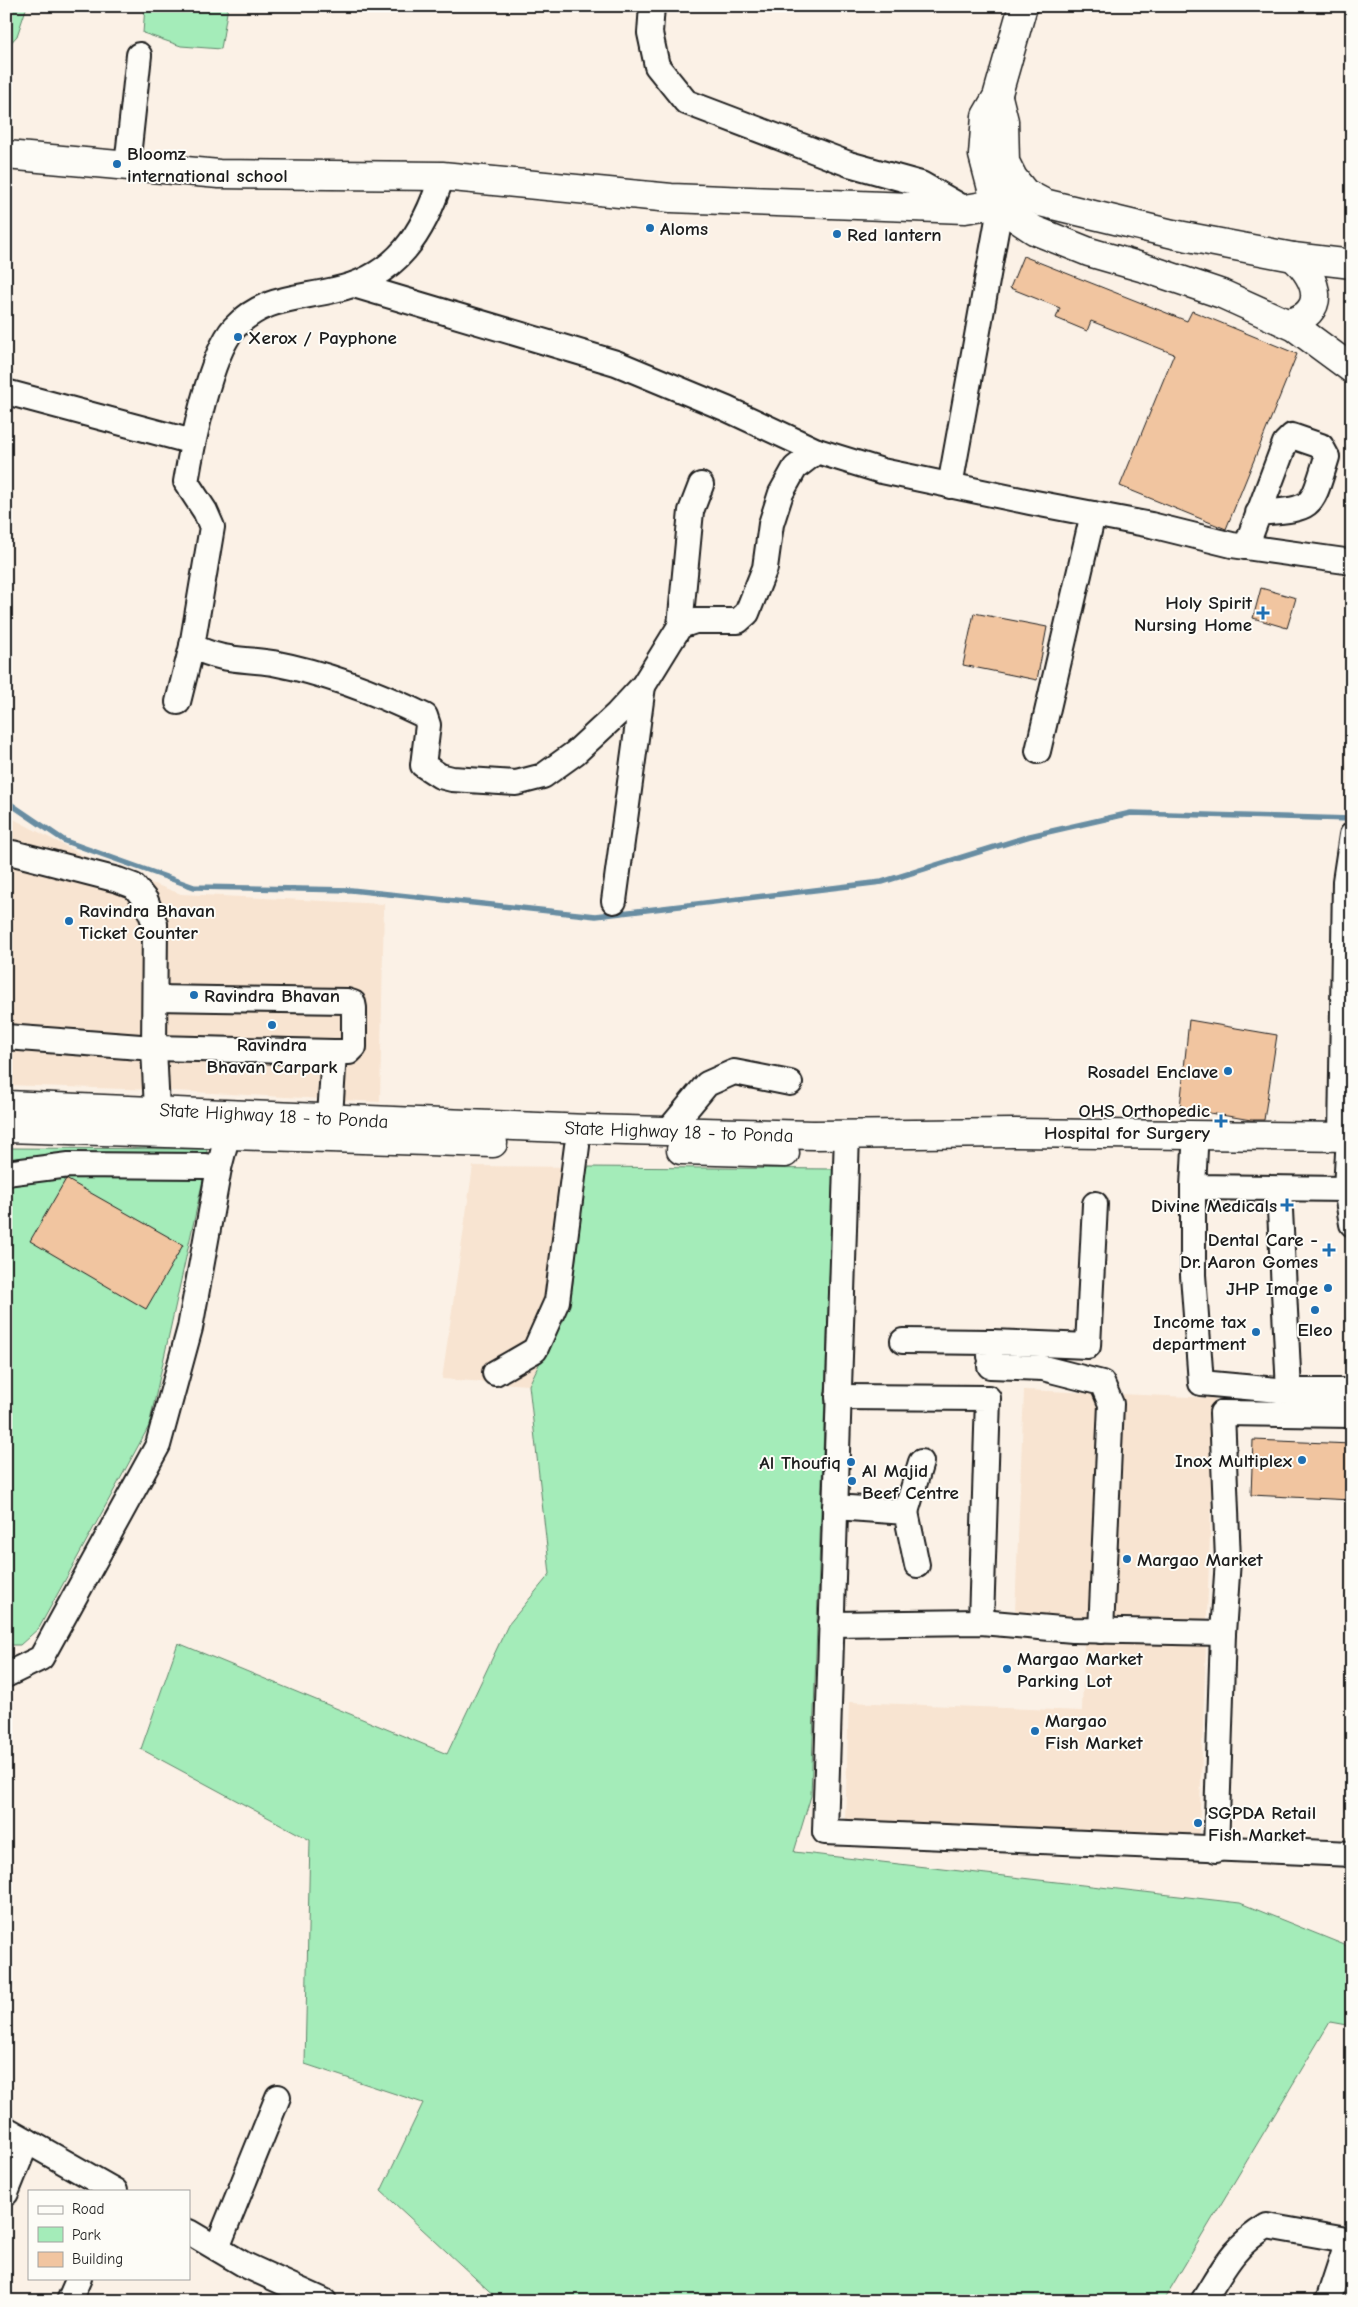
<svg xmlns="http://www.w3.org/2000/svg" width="1358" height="2307" font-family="'Comic Neue',sans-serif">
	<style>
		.built { fill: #f8e4d1 }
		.green { fill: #a4ecb9; stroke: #60846a }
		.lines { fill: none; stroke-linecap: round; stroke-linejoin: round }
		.stream { stroke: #688da2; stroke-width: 5.5 }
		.building { fill: #f1c5a0; stroke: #1c1c1c }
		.minor-casing { stroke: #1c1c1c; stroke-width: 28 }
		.major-casing { stroke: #1c1c1c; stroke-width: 31 }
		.minor { stroke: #fdfcf7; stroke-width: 24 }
		.major { stroke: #fdfcf7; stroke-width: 28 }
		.poi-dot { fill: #1f6fb2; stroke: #fdfcf7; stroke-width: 2 }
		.labels { text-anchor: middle; stroke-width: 4; stroke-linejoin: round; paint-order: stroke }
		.poi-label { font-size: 19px; font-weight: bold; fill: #1c1c1c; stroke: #fdfcf7; text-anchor: start }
		.street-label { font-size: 19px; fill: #1c1c1c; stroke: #fdfcf7 }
	</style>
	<rect width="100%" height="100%" fill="#fbf1e6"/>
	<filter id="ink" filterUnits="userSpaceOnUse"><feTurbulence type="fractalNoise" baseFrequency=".02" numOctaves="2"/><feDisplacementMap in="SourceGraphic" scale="10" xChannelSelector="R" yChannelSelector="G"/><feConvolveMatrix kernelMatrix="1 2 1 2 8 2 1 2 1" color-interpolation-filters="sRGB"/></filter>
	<g filter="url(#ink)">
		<g class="built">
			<polygon points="6,815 98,863 181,894 384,904 380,1102 156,1090 6,1085"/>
			<polygon points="473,1166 587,1167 571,1298 529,1385 442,1379"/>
			<polygon points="1024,1390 1215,1398 1199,1835 845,1820 849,1702 1082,1711 1085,1617 1015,1613"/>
		</g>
		<g class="green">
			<polygon points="6,6 27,6 17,36 6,48"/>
			<polygon points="145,6 228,6 221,49 181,46 143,33"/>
			<polygon points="6,1148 207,1149 206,1166 149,1426 39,1628 20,1645 6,1645"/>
			<polygon points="587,1167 833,1169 811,1796 794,1852 1240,1903 1352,1948 1352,2026 1330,2022 1163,2301 500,2301 381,2191 423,2103 305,2064 310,1840 141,1749 178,1643 447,1754 508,1625 550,1574 529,1385 571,1298"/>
		</g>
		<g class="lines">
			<polyline class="stream" points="6,801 65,841 194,887 351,890 596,916 882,882 1030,836 1131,813 1352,819"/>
		</g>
		<g class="building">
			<polygon points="1023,256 1187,321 1192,311 1297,354 1226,529 1120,486 1174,354 1091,321 1087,331 1056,318 1060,308 1010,288"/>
			<polygon points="1261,588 1296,598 1287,628 1253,618"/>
			<polygon points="974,613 1047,627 1037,680 963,665"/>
			<polygon points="1189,1020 1277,1035 1264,1120 1251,1120 1180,1108"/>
			<polygon points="66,1179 183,1245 146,1309 30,1241"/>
			<polygon points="1253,1440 1352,1444 1351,1500 1251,1495"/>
		</g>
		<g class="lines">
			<g class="minor-casing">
				<g id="minor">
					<polyline points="652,6 650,33 657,66 686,102 849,164 921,184 965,209"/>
					<polyline points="127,166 139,55"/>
					<path d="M442,176C424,233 397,277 334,290C297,299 263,297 234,328C210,355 192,445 186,482L205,511L212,527L192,646C224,662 241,658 273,663C325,673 378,693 425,716L428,725L423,765L440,776L452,779L516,783L543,776L575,753L617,714L643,686L680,626L695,621H738L747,613L765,568L771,524L781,493L795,468L817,451"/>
					<polyline points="354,285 616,363 727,409 817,451 882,471 1030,502 1151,525 1232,545 1352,562"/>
					<polyline points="6,392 193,442"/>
					<polyline points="950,486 1001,203"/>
					<path d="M1246,547L1285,443L1292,436L1321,446L1327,457C1310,511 1315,508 1258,513"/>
					<polyline points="680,626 691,511 701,485"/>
					<polyline points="178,702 192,646"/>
					<polyline points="1038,751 1093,514"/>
					<polyline points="13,853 118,880 134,886 146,901 155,924 154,1048 157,1110"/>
					<polyline points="614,901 643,686"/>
					<polyline points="6,1037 154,1048 334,1052 349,1052 354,1047 354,1008 353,1003 347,1001 155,998"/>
					<polyline points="330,1117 334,1052"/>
					<polyline points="668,1131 707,1084 734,1072 790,1083"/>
					<polyline points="847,1134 825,1832 1352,1854"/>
					<polyline points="1341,1137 1345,881 1352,835"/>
					<polyline points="1195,1149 1193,1187 1346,1189 1348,1153"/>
					<polyline points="6,1173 69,1165 206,1166 219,1168"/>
					<polyline points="1193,1187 1193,1275 1201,1383 1289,1391"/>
					<polyline points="1346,1189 1352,1224"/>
					<polyline points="1279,1190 1289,1391 1352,1391"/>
					<polyline points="903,1341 991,1342 990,1356"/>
					<polyline points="991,1342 1088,1346 1095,1204"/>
					<polyline points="990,1366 1043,1368 1102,1383 1111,1404 1101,1631"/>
					<polyline points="495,1373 535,1350 557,1301 577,1146"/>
					<polyline points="838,1397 988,1398 981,1622"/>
					<polyline points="835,1507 906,1512 917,1565"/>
					<polyline points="906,1512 921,1462"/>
					<polyline points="831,1624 981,1622 1073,1630 1223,1633"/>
					<polyline points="6,1675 41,1658 158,1445 190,1328 219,1168 232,1117"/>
					<polyline points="1216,1850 1223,1633 1228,1560 1222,1413 1352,1415"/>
					<polyline points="6,2129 115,2191"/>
					<polyline points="6,2193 27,2141"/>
					<polyline points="189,2232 245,2265 324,2301"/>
					<polyline points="217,2248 278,2097"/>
					<polyline points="69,2301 79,2278"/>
					<path d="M1203,2301C1224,2268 1233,2246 1267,2226L1352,2241"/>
					<polyline points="1328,2301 1348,2240"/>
				</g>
			</g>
			<g class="major-casing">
				<g id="major">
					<polyline points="1023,6 997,97 986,116 983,155 992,189 1006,211 1034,230 1089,252 1148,269 1222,294 1295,327 1352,369"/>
					<polyline points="998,97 1004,121 1005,162 1013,178 1025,193 1044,203 1173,234 1293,257 1352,264"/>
					<polyline points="6,155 219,174 442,176 671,198 965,209 1001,203"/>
					<path d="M1287,323C1328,314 1319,279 1293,257"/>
					<polyline points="6,1105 588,1129 813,1135 1015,1133 1352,1137"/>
					<polyline points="6,1128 493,1143"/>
					<polyline points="681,1150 785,1153"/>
				</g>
			</g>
			<use href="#minor" class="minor"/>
			<use href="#major" class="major"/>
		</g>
	</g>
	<g class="poi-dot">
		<circle cx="117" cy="164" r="5"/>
		<circle cx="650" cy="228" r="5"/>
		<circle cx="837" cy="234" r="5"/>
		<circle cx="238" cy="337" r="5"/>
		<path d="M1260.5 605.5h5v5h5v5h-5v5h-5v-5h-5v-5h5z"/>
		<circle cx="69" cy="921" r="5"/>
		<circle cx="194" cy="995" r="5"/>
		<circle cx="272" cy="1025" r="5"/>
		<circle cx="1228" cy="1071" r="5"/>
		<path d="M1218.5 1113.5h5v5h5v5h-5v5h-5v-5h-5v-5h5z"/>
		<path d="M1284.5 1197.5h5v5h5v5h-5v5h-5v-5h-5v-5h5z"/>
		<path d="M1326.5 1242.5h5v5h5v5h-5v5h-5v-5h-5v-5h5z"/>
		<circle cx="1328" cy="1288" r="5"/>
		<circle cx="1315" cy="1310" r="5"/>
		<circle cx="1256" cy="1332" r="5"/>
		<circle cx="1302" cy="1460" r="5"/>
		<circle cx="851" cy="1462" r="5"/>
		<circle cx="852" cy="1481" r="5"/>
		<circle cx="1127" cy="1559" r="5"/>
		<circle cx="1007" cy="1669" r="5"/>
		<circle cx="1035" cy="1731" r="5"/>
		<circle cx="1198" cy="1823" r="5"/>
	</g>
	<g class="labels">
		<g class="poi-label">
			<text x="127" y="160">Bloomz<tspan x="127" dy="22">international school</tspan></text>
			<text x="660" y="235">Aloms</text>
			<text x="847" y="241">Red lantern</text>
			<text x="248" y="344">Xerox / Payphone</text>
			<text x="1252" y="609" text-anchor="end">Holy Spirit<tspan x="1252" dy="22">Nursing Home</tspan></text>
			<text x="79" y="917">Ravindra Bhavan<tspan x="79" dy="22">Ticket Counter</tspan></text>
			<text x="204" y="1002">Ravindra Bhavan</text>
			<text x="272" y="1051" text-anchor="middle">Ravindra<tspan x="272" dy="22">Bhavan Carpark</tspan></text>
			<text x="1218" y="1078" text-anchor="end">Rosadel Enclave</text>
			<text x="1210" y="1117" text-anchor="end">OHS Orthopedic<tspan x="1210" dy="22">Hospital for Surgery</tspan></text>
			<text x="1277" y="1212" text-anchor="end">Divine Medicals</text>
			<text x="1318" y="1246" text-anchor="end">Dental Care -<tspan x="1318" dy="22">Dr. Aaron Gomes</tspan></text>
			<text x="1318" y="1295" text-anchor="end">JHP Image</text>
			<text x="1246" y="1328" text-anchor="end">Income tax<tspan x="1246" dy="22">department</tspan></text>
			<text x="1315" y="1336" text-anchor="middle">Eleo</text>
			<text x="1292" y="1467" text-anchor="end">Inox Multiplex</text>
			<text x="841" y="1469" text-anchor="end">Al Thoufiq</text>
			<text x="862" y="1477">Al Majid<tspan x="862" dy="22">Beef Centre</tspan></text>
			<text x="1137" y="1566">Margao Market</text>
			<text x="1017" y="1665">Margao Market<tspan x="1017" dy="22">Parking Lot</tspan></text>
			<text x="1045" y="1727">Margao<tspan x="1045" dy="22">Fish Market</tspan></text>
			<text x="1208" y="1819">SGPDA Retail<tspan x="1208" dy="22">Fish Market</tspan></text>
		</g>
		<g class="street-label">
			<text transform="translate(274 1115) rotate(3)" y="7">State Highway 18 - to Ponda</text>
			<text transform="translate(679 1131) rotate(2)" y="7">State Highway 18 - to Ponda</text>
		</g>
	</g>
	<rect width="1358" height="2307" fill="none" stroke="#fdfcf7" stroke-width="25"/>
	<rect x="12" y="12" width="1333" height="2282" fill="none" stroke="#1c1c1c" stroke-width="2" filter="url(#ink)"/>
	<rect x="28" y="2190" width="162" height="90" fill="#fdfcf7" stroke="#a3a29f"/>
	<rect x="38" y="2206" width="25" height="8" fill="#fdfcf7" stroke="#a3a29f"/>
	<text x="72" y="2214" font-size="15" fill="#1c1c1c">Road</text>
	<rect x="38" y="2227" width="25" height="15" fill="#a4ecb9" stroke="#a3a29f"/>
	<text x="72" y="2240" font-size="15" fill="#1c1c1c">Park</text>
	<rect x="38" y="2252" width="25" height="15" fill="#f1c5a0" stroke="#a3a29f"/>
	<text x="72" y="2264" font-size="15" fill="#1c1c1c">Building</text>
</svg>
